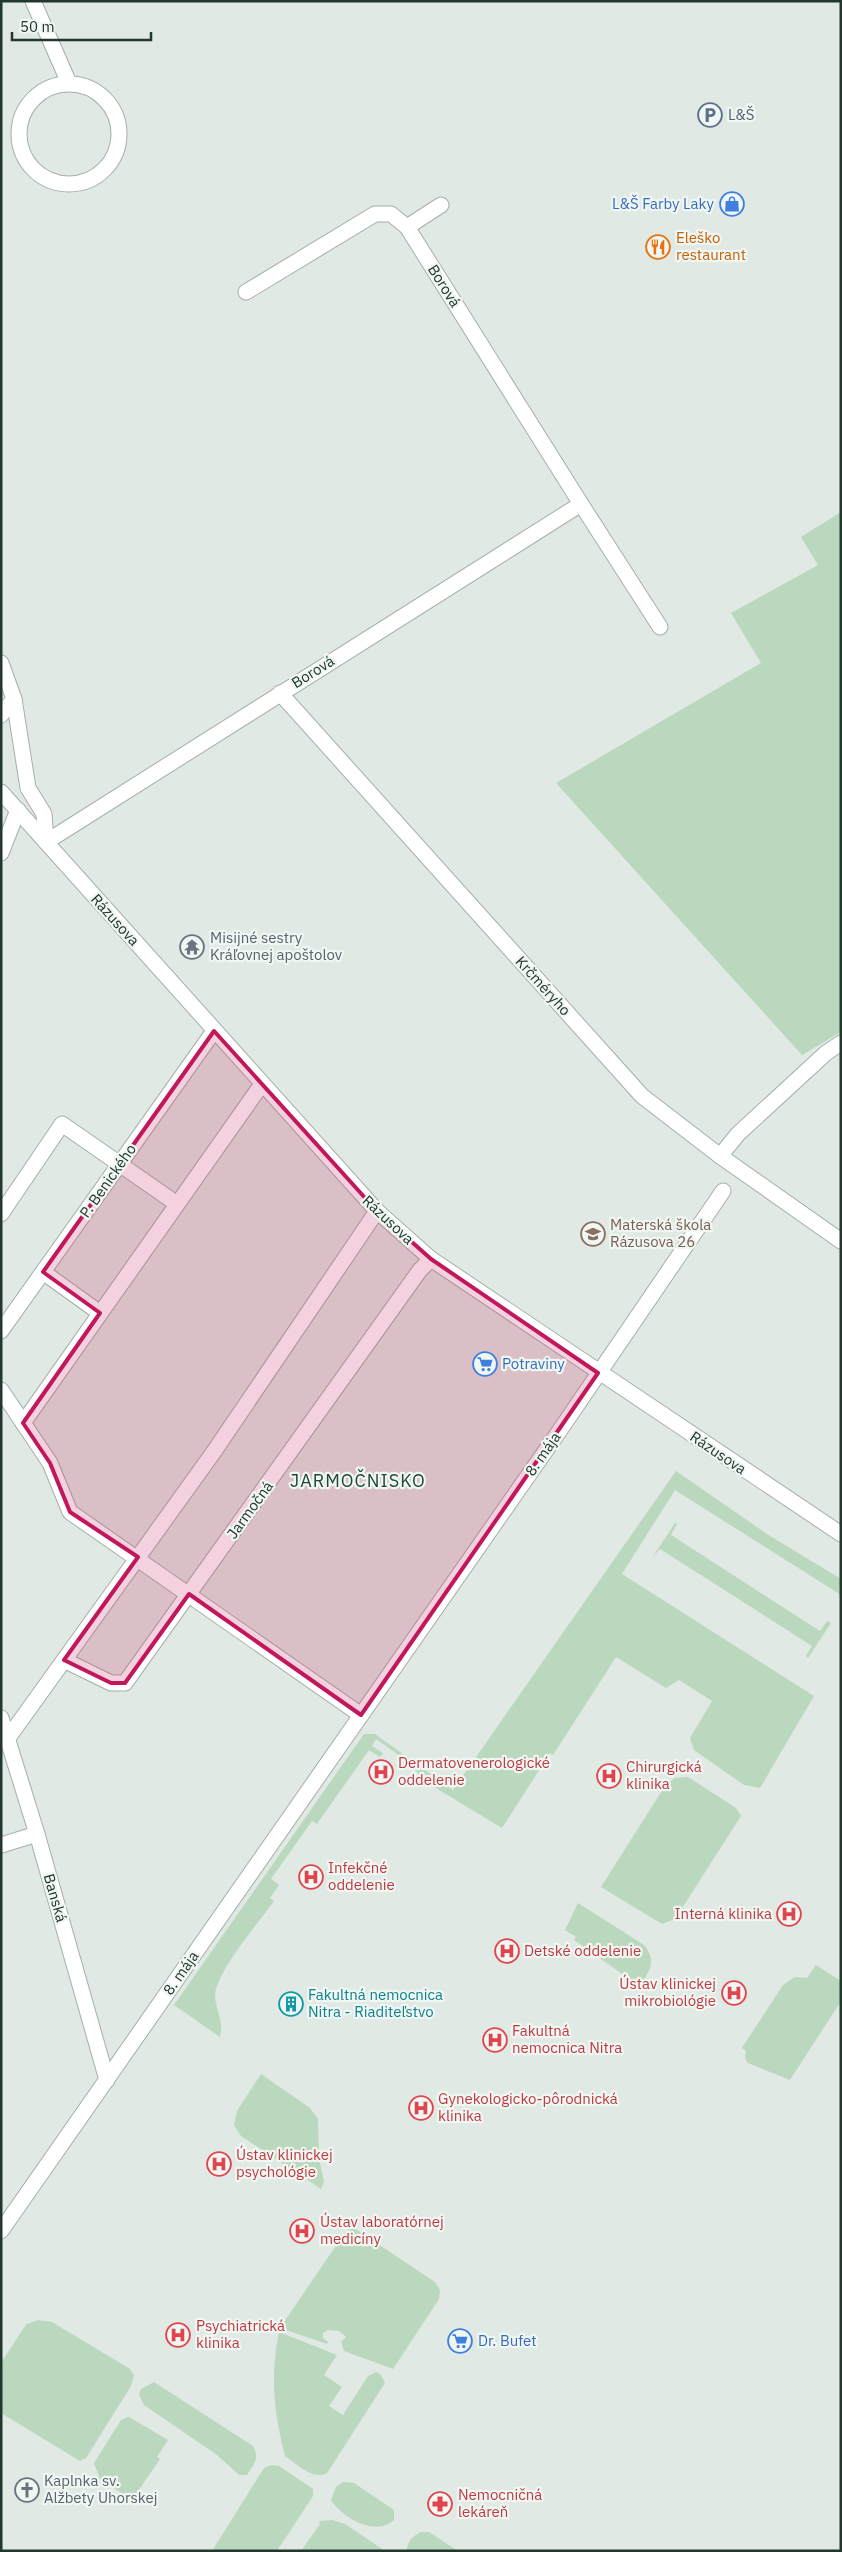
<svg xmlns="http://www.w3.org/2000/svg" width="842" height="2552" font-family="'IBM Plex Sans',sans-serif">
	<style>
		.green { fill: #bad8bd }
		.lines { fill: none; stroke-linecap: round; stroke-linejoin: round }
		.street-casing { stroke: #a3b0a9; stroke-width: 17 }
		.street { stroke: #fff; stroke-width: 15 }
		.marked { fill: #c2185b; fill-opacity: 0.2; stroke: #c2185b; stroke-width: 4; stroke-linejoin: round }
		.labels { text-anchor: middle; stroke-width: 4.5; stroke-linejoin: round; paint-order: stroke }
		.service-label { font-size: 15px; fill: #4e5e75; stroke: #f0f6f2; text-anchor: start }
		.shop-label { font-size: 15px; fill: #366cbe; stroke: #f0f6f2; text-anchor: start }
		.food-label { font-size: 15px; fill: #c56008; stroke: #f0f6f2; text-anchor: start }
		.street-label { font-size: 15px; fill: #22372e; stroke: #f0f6f2 }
		.worship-label { font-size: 15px; fill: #5b616d; stroke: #f0f6f2; text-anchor: start }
		.education-label { font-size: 15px; fill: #785e54; stroke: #f0f6f2; text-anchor: start }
		.health-label { font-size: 15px; fill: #be3a42; stroke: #f0f6f2; text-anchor: start }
		.culture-label { font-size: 15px; fill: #0d838f; stroke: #f0f6f2; text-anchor: start }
		.quarter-label { font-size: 18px; letter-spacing: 1px; fill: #214736; stroke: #f0f6f2 }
	</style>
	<rect width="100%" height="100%" fill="#e0e9e3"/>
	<g class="green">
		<polygon points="841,512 841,1032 802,1055 556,783 761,663 731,613 818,565 801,537"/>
		<path d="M676,1471L767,1534L841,1579V1595L675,1490L622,1574L814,1696L760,1788L744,1785L694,1750L690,1738L712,1701L679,1680L666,1688L616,1657L553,1755L550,1753L502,1828L421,1779L413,1765L376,1739L372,1746L383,1753L380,1757L369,1750L317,1824L312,1821L271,1879L279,1885L270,1898L274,1901C260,1921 215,1973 215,1996C216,2012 224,2020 220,2037L174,2005L364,1734H375L453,1790Z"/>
		<polygon points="675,1523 677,1524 671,1535 820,1631 827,1621 831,1623 808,1658 806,1656 812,1646 660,1549 652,1558"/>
		<polygon points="688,1777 736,1808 741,1816 675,1919 662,1924 601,1887 665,1786 675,1778"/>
		<path d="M578,1903L644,1945C655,1959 652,1968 643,1981L635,1983L574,1940L576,1937L565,1930Z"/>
		<polygon points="816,1965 841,1981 841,2001 790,2080 748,2063 745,2058 746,2051 742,2048 783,1985 795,1977 807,1978"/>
		<polygon points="261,2074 310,2108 318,2119 319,2158 324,2182 321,2189 241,2136 234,2125 237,2111"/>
		<polygon points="354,2228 435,2282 440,2290 439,2299 393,2369 344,2351 341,2342 346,2337 339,2331 328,2330 323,2333 323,2338 328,2342 327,2344 280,2328 346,2231"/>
		<polygon points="38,2320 52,2322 130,2369 134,2376 131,2386 86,2458 80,2461 1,2413 1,2363 23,2329 27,2324"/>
		<path d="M279,2332L337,2355L324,2375L342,2387L329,2406L343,2415L368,2376L376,2372L381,2375L385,2383L327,2473C313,2481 296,2463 285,2456C274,2412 270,2377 279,2332Z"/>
		<path d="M154,2382L253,2446C260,2458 254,2464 247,2475H239L217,2455L144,2405L139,2394L141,2389Z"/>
		<polygon points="129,2417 168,2440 157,2457 160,2459 132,2500 100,2479 94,2463 121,2420"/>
		<polygon points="271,2465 279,2466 313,2489 313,2496 277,2551 212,2551 264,2468"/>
		<path d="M343,2482L354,2483L394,2510V2520C374,2537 343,2518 331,2500L336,2487Z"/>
		<polygon points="332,2520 345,2524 385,2551 301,2551 320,2524 319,2521"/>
		<path d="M421,2532H429L458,2551H407C406,2542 414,2535 421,2532Z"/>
	</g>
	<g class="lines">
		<g class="street-casing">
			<g id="street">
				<polyline points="33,1 69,83"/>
				<circle cx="69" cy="134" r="50"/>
				<polyline points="407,227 441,205"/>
				<polyline points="246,292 375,214 391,214 407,227 581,504"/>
				<polyline points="1,663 14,699 1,715"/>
				<polyline points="280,693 642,1096 720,1156 841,1241"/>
				<polyline points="14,699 28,788 44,814 46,842 581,504 660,627"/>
				<polyline points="1,792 377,1211 431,1259 841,1534"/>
				<polyline points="1,853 18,810"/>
				<polyline points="720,1156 738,1134 826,1053 841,1043"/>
				<polyline points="1,1214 62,1124 177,1204"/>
				<polyline points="43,1272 100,1313"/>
				<polyline points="1,1331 214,1031"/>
				<polyline points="1,1390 50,1463 70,1512 361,1715"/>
				<polyline points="23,1423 262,1084"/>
				<polyline points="64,1660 111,1683 125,1683 420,1270 431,1259"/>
				<polyline points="1,1718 37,1834 107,2080"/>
				<polyline points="8,1738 213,1453 377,1211"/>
				<polyline points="1,1845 37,1834"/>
				<polyline points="1,2231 558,1433 723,1191"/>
			</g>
		</g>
		<use href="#street" class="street"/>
	</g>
	<path class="marked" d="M214,1031L377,1211L431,1259L598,1373L361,1715L189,1594L125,1683H111L64,1660L138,1557L70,1512L50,1463L23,1423L100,1313L43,1272Z"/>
	<defs>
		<g id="parking-ring" transform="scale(1.25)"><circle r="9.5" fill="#f0f6f2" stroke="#5c6f8a" stroke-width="1.5"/><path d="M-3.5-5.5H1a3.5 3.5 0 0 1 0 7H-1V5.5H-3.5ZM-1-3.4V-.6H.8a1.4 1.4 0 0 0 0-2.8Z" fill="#5c6f8a"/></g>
		<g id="shop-ring" transform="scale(1.25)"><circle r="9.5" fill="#f0f6f2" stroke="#3f7fe0" stroke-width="1.5"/><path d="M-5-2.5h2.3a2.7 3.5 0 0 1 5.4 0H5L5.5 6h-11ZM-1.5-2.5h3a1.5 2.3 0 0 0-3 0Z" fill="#3f7fe0"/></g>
		<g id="restaurant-ring" transform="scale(1.25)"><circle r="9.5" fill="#f0f6f2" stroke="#e8710a" stroke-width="1.5"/><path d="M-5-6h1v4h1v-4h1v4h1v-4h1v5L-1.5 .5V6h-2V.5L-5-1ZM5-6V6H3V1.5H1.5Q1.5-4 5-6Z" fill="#e8710a"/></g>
		<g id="temple-ring" transform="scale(1.25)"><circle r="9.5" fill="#f0f6f2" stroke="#6b7280" stroke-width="1.5"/><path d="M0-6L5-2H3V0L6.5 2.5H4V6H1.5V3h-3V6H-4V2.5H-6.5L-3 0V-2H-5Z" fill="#6b7280"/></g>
		<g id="school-ring" transform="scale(1.25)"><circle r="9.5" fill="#f0f6f2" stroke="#8d6e63" stroke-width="1.5"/><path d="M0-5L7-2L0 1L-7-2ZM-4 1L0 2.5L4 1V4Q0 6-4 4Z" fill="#8d6e63"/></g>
		<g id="supermarket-ring" transform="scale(1.25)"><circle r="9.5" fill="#f0f6f2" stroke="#3f7fe0" stroke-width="1.5"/><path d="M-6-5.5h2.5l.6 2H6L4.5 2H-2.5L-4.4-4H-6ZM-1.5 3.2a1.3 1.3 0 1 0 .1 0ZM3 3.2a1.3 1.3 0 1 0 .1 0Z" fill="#3f7fe0"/></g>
		<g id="hospital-ring" transform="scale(1.25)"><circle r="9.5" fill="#f0f6f2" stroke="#e0444e" stroke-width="1.5"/><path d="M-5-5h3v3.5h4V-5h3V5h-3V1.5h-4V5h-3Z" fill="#e0444e"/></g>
		<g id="building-ring" transform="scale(1.25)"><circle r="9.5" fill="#f0f6f2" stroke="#0f9aa8" stroke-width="1.5"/><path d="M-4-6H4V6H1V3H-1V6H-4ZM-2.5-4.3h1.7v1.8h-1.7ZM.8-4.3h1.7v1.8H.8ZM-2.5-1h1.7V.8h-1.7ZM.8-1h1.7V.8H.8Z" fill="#0f9aa8"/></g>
		<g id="church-ring" transform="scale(1.25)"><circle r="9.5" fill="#f0f6f2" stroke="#6b7280" stroke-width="1.5"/><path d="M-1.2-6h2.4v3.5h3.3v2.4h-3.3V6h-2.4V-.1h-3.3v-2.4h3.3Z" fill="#6b7280"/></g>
		<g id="pharmacy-ring" transform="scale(1.25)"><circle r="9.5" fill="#f0f6f2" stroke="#e0444e" stroke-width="1.5"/><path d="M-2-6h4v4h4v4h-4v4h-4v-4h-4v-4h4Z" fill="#e0444e"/></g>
	</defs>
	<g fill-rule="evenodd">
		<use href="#parking-ring" x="710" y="115"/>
		<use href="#shop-ring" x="732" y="204"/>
		<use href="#restaurant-ring" x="658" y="247"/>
		<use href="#temple-ring" x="192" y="947"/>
		<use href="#school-ring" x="593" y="1234"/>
		<use href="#supermarket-ring" x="485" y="1364"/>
		<use href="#hospital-ring" x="381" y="1772"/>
		<use href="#hospital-ring" x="609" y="1776"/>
		<use href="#hospital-ring" x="311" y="1877"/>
		<use href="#hospital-ring" x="789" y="1914"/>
		<use href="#hospital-ring" x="507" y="1951"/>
		<use href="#hospital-ring" x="734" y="1993"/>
		<use href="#building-ring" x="291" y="2004"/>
		<use href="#hospital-ring" x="495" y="2040"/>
		<use href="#hospital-ring" x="421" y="2108"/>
		<use href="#hospital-ring" x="219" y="2164"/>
		<use href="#hospital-ring" x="302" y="2231"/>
		<use href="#hospital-ring" x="178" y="2335"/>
		<use href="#supermarket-ring" x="460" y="2341"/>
		<use href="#church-ring" x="27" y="2490"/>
		<use href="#pharmacy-ring" x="440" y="2504"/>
	</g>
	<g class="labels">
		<g class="service-label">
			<text x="728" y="120">L&amp;Š</text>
		</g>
		<g class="shop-label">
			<text x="714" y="209" text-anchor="end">L&amp;Š Farby Laky</text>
			<text x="502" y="1369">Potraviny</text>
			<text x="478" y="2346">Dr. Bufet</text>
		</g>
		<g class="food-label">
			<text x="676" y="243">Eleško<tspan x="676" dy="17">restaurant</tspan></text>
		</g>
		<g class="street-label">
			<text transform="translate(444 286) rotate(58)" y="5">Borová</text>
			<text transform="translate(313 672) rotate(-32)" y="5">Borová</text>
			<text transform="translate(115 920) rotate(48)" y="5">Rázusova</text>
			<text transform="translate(543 986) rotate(48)" y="5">Krčméryho</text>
			<text transform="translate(108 1181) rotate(-55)" y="5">P. Benického</text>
			<text transform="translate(388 1220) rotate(43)" y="5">Rázusova</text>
			<text transform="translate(718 1453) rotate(34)" y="5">Rázusova</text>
			<text transform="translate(543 1454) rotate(-55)" y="5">8. mája</text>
			<text transform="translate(250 1510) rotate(-54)" y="5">Jarmočná</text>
			<text transform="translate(55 1898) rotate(74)" y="5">Banská</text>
			<text transform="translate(181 1973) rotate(-55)" y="5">8. mája</text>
		</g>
		<g class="worship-label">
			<text x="210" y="943">Misijné sestry<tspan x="210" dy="17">Kráľovnej apoštolov</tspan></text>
			<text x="44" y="2486">Kaplnka sv.<tspan x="44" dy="17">Alžbety Uhorskej</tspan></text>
		</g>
		<g class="education-label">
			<text x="610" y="1230">Materská škola<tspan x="610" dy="17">Rázusova 26</tspan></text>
		</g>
		<g class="health-label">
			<text x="398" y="1768">Dermatovenerologické<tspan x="398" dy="17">oddelenie</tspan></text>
			<text x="626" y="1772">Chirurgická<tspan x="626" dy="17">klinika</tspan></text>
			<text x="328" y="1873">Infekčné<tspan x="328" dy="17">oddelenie</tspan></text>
			<text x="772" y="1919" text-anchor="end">Interná klinika</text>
			<text x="524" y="1956">Detské oddelenie</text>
			<text x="716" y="1989" text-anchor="end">Ústav klinickej<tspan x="716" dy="17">mikrobiológie</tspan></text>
			<text x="512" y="2036">Fakultná<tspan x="512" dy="17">nemocnica Nitra</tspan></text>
			<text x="438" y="2104">Gynekologicko-pôrodnická<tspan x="438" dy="17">klinika</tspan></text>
			<text x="236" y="2160">Ústav klinickej<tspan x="236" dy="17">psychológie</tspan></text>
			<text x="320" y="2227">Ústav laboratórnej<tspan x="320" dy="17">medicíny</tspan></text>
			<text x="196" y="2331">Psychiatrická<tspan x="196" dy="17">klinika</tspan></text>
			<text x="458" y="2500">Nemocničná<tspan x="458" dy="17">lekáreň</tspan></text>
		</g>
		<g class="culture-label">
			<text x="308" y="2000">Fakultná nemocnica<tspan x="308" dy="17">Nitra - Riaditeľstvo</tspan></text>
		</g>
		<g class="quarter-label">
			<text x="358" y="1487">JARMOČNISKO</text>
		</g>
	</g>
	<rect width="842" height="2552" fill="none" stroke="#22372e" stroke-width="5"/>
	<path d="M12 32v8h139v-8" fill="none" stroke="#22372e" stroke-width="2.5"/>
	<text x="20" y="32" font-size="15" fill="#22372e" stroke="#f0f6f2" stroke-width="4" paint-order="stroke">50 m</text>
</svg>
